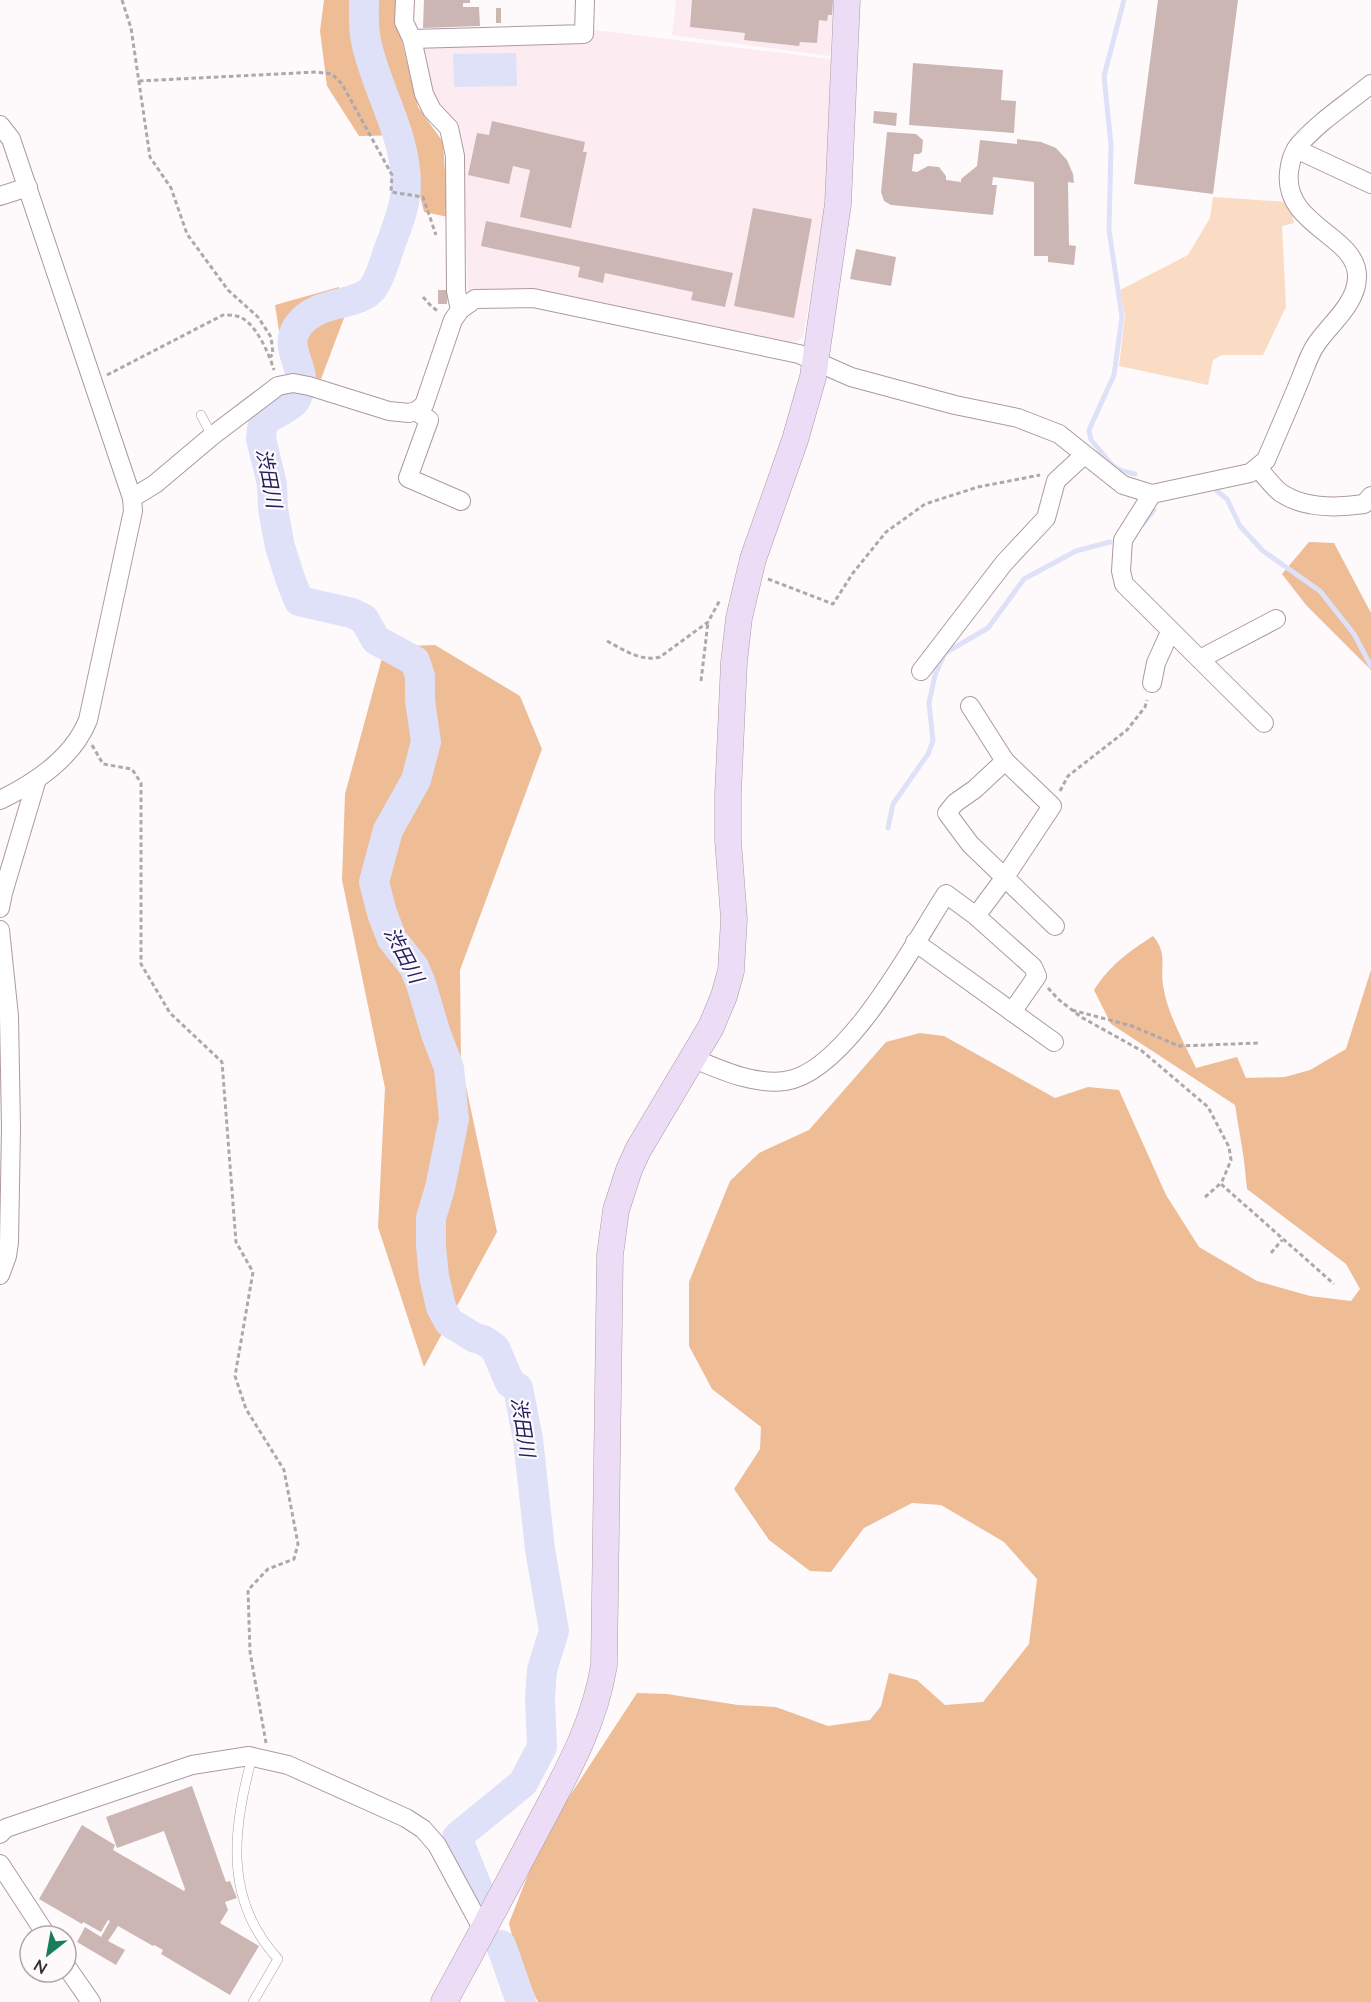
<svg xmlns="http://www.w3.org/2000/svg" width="1371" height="2002" font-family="Lato,'Noto Sans JP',sans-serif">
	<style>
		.built { fill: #fdebf2 }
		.green { fill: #fadbc3 }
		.forest { fill: #eebc95 }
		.water { fill: #dee1f8 }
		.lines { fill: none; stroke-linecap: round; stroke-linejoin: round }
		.stream { stroke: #dee1f8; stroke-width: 5 }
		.river { stroke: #dee1f8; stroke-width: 30 }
		.building { fill: #ccb6b3 }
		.lane-casing { stroke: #ac99a1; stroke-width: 10 }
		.street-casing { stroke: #ac99a1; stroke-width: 20 }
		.secondary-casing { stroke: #ac99a1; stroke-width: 27 }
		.path { stroke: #aea8ab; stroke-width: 3; stroke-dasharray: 4.5 3; stroke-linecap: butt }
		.lane { stroke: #fff; stroke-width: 9 }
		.street { stroke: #fff; stroke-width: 18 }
		.secondary { stroke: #eddcf5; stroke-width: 26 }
		.labels { text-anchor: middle; stroke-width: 4.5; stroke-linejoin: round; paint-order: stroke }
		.water-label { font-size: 20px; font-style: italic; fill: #24205f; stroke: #fefafc }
	</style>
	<rect width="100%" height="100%" fill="#fefafc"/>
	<g class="built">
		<polygon points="676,0 834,0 830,56 672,35"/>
		<polygon points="594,30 831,59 827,198 803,337 793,344 468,293 462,151 432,101 417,44 591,39"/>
	</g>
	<polygon class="green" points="1213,197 1289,202 1294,223 1282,226 1286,307 1263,355 1222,355 1213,360 1208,385 1119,366 1125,316 1120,290 1188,255 1210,218"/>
	<g class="forest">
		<polygon points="324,0 405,0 400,34 418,107 443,142 448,217 424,212 418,187 412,135 359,136 327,86 320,31"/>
		<polygon points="339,287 344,318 321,379 285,370 275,305"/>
		<polygon points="1309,542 1334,543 1371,613 1371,670 1306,605 1282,574"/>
		<polygon points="435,645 520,696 542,749 460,970 461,1063 497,1232 424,1367 378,1227 385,1088 342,880 345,794 385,647"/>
		<path d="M1153,936C1168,954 1160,965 1163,985C1167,1014 1184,1042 1196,1068L1237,1057L1246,1078L1285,1077L1310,1070L1346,1049L1371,970V2002H538L518,1962L509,1923L546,1829L567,1800L637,1693L667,1694L738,1705L776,1707L828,1726L870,1720L881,1706L889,1673L917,1680L945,1705L983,1702L1029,1644L1037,1579L1004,1542L941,1505L912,1503L864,1528L831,1572L810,1571L769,1540L734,1489L760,1449L761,1427L712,1389L689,1346V1282L730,1181L759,1153L809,1130L886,1042L920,1033L944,1036L1055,1098L1088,1087L1119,1090L1166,1195L1199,1247L1257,1281L1310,1296L1351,1301L1360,1289L1346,1264L1247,1189L1244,1160L1235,1105L1111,1024L1094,990C1111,964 1127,953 1153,936Z"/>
	</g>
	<polygon class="water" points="516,53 517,86 454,87 453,54"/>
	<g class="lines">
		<g class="stream">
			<polyline points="1124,0 1104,76 1111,145 1109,230 1122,317 1114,375 1089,430 1091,440 1113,466 1122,471 1135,474"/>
			<polyline points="1217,491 1227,499 1240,526 1263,551 1320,591 1354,634 1371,666"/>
			<polyline points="1142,525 1154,510"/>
			<polyline points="888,828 893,804 928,754 933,741 929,703 935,675 945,653 988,628 1024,579 1076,551 1110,542"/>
		</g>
		<g class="river">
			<path d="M364,0C364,14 363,27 366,41C376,90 406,133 406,185C406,206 397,226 390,246C385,259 381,277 373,288C359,307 317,299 298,326C282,348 307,368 300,390C298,394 297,399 294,402C286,410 273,415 263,421L261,439L272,484L273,509L280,547L291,581L299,601L352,613L364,619L376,640L415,661L420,676V700L426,742L416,780L388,830L374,882L382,913L392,939L414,967L421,984L436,1034L449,1068L454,1119L440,1188L431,1218V1246L434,1276L441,1307L449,1322L475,1338L483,1340L495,1348L510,1383L518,1388L528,1439L540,1549L554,1631L542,1670L540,1699L542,1747L523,1783L457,1837L478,1889"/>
			<polyline points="501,1945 521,2002"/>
		</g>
	</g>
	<g class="building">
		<polygon points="424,0 470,0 470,3 463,3 463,7 479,7 480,26 423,28"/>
		<polygon points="692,0 833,0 832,15 828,15 827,21 819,20 817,43 800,42 799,46 744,40 745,33 690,27"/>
		<polygon points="1158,0 1238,0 1213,194 1134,184"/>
		<rect x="496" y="8" width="5" height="15"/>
		<polygon points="913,63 1003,70 1001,100 1016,101 1014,133 909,125"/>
		<polygon points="874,111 897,113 896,126 873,123"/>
		<polygon points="492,121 585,142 583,152 587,152 571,228 520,217 530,170 513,166 509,184 468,175 477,133 489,135"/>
		<polygon points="887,132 916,134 923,140 922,152 919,154 914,154 912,171 917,172 928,166 939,167 946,176 946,180 961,182 961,179 977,166 980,140 1017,144 1017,139 1041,142 1056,148 1067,160 1073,174 1074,183 1068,182 1069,245 1076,246 1074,265 1048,262 1048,256 1034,256 1034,182 993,177 992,185 997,185 993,215 891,205 884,201 881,192"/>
		<polygon points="753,208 812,219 794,318 734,306"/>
		<polygon points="486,221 733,273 725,307 691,300 693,292 605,273 603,283 578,277 580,267 481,246"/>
		<polygon points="856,249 896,257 891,286 850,279"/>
		<polygon points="438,290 448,290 447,304 438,304"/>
		<polygon points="192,1786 226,1882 230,1881 237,1898 225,1902 228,1910 220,1923 259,1946 230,1995 161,1954 163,1950 154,1945 153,1946 118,1926 108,1941 125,1950 116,1965 77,1942 85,1927 101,1937 110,1921 108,1920 101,1932 83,1922 82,1924 39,1899 82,1825 115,1845 113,1850 184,1891 185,1889 164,1831 117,1848 106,1817"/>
	</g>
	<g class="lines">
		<g class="lane-casing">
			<g id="lane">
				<polyline points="201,415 212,436"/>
				<path d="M252,1757C233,1830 223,1899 278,1959L253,2002"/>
			</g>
		</g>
		<g class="street-casing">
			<g id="street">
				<polyline points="405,0 404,22 412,39 424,94 432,110 449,128 455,156 456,291 460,310"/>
				<polyline points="412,39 584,34 585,0"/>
				<polyline points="0,125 11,139 132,498"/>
				<polyline points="1296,149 1371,184"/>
				<polyline points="0,196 28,187"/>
				<polyline points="416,411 429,420 408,478 461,501"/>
				<path d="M1258,468C1265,476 1273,487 1281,493C1305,509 1337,508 1364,504L1371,496"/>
				<polyline points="1152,494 1123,540 1121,571 1124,584 1264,723"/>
				<polyline points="1200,659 1276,619"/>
				<polyline points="921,671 1004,563 1046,518 1056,481 1084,455"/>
				<polyline points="1152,683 1156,663 1170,632"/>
				<polyline points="970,706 1005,761 1052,806 1005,877 976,916"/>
				<polyline points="1005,761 975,789 955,803 947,813 970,844 1055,926"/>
				<path d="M0,800C35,783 73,758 88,720L133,511L132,498L155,484L212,436L278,386L293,383L309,386L389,411L409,413L416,411L424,405L453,320L460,310L475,299L533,298L799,354L851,377L955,405L1018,418L1059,434L1123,485L1152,494L1250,473L1266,460C1277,434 1289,407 1300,380C1305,368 1309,354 1317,343C1331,323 1356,304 1357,278C1359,235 1283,227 1289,172C1290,163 1292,154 1298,146C1318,122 1347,104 1371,84"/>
				<polyline points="0,908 3,893 37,779"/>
				<polyline points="0,930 9,1016 11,1128 9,1242 7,1256 0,1275"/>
				<polyline points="915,942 1054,1042"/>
				<path d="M692,1058C721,1070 753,1085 785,1081C846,1073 914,943 946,894L976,916L1033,967L1037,976L1012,1012"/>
				<polyline points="0,1834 6,1828 192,1765 249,1756 288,1765 406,1818 423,1829 437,1845 483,1930"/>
				<polyline points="0,1864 47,1936"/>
				<polyline points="66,1966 91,2002"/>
			</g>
		</g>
		<g class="secondary-casing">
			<path id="secondary" d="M444,2002C476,1943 508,1884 539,1825C566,1774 595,1723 604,1665L610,1255L616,1210L629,1170L638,1150L711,1027L724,996L731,971L734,919L728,840V794L734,662L739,618L753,559L795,440L813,377L838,204L847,0"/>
		</g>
		<g class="path">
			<polyline points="122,0 131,28 150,157 171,188 187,234 228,290 258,317 271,337 273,354 270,357"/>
			<polyline points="139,81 316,72 332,74 342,84 392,175 391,192 423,197 436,235"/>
			<polyline points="423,297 431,306 439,312"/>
			<path d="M107,375L223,315C229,315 237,315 242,318C257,326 269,354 274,370"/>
			<polyline points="768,579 833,604 853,573 886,532 925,504 978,487 1040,475"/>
			<path d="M607,641C624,650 641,662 660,657L708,622L720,600"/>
			<polyline points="701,681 708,622"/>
			<polyline points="92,745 103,764 132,769 141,783 141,964 170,1013 222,1062 236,1242 253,1272 235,1376 246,1409 284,1470 298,1544 294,1559 268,1569 248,1590 250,1652 266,1743"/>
			<polyline points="1060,791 1068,776 1127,730 1145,707 1147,700"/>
			<polyline points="1048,988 1058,999 1081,1017 1142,1051 1208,1107 1229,1147 1231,1160 1221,1184 1334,1284"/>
			<polyline points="1072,1010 1132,1026 1179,1046 1259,1043"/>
			<polyline points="1205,1197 1220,1184"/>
			<polyline points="1271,1253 1282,1240"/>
		</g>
		<use href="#lane" class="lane"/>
		<use href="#street" class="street"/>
		<use href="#secondary" class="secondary"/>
	</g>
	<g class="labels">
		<g class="water-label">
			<text transform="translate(269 478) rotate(79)" y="7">渋田川</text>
			<text transform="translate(404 955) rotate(62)" y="7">渋田川</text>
			<text transform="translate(523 1427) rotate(81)" y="7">渋田川</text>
		</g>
	</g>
	<g transform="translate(48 1954) rotate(211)"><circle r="28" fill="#fefafc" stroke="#aea8ab" stroke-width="1.5"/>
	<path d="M0-4.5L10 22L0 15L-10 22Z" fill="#167f59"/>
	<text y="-9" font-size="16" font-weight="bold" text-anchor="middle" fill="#362e31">N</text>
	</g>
</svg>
